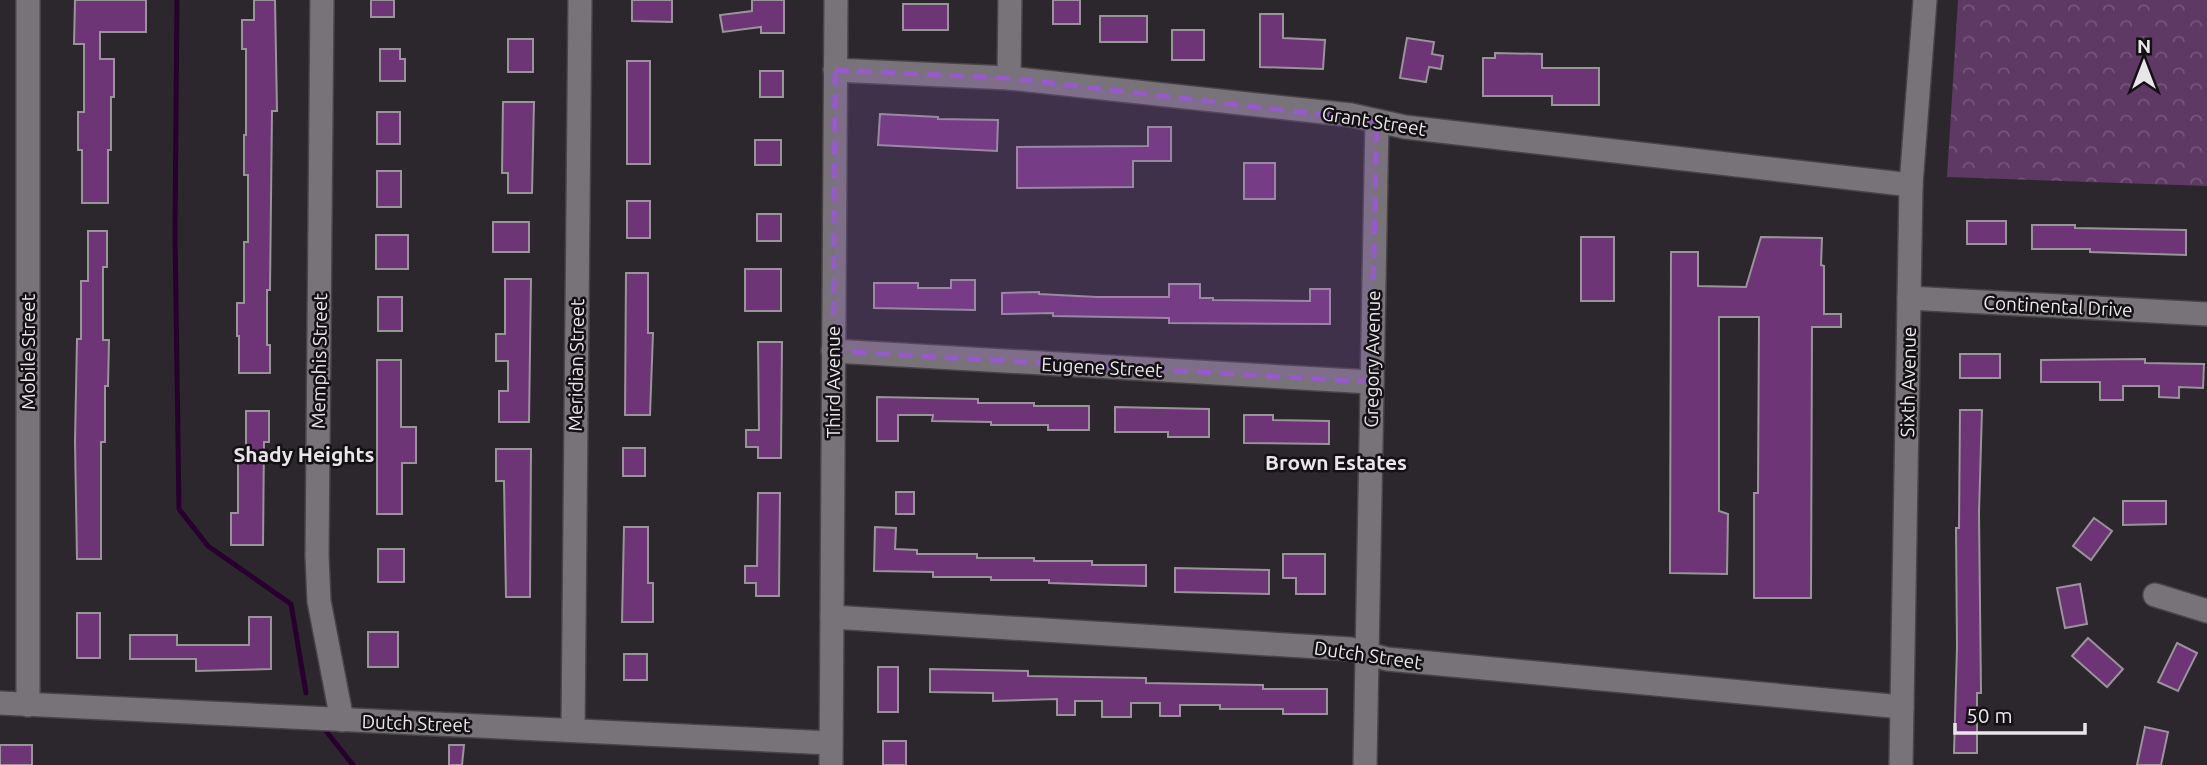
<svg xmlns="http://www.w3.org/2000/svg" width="2207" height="765" font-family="Ubuntu,sans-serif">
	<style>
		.forest { fill: url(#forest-crowns) }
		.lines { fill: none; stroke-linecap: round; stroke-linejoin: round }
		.stream { stroke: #28002e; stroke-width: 5 }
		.building { fill: #6e3576; stroke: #99949a; stroke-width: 2 }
		.minor-casing { stroke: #474347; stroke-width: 26 }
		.minor { stroke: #787379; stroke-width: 23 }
		.marked { fill: #965aca; fill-opacity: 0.2; stroke: #965aca; stroke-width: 5; stroke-dasharray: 14 9; stroke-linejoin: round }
		.labels { text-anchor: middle; stroke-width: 5; stroke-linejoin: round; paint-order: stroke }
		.street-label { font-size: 19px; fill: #e9e6e9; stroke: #131113 }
		.neighbourhood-label { font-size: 21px; font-weight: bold; fill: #e9e6e9; stroke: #131113 }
	</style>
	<defs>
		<pattern id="forest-crowns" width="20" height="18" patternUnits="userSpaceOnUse" patternTransform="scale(1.75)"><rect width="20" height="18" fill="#5e3964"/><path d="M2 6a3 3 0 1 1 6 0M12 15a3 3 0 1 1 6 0" fill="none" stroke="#75567a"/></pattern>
	</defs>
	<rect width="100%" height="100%" fill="#2b272c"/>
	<polygon class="forest" points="1958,0 2207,0 2207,186 1947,177"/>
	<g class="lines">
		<g class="stream">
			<polyline points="177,0 175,234 179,509 208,546 291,604 306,693"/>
			<polyline points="326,731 353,765"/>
		</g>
	</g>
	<g class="building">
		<polygon points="75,0 146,0 146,32 100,32 100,59 114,59 114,97 111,97 111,150 108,150 108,203 82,203 82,150 78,150 78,112 84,112 84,44 74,44"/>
		<polygon points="254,0 275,0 277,111 272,111 270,290 267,290 267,345 270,345 270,373 239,373 239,336 237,336 237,303 244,303 244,242 248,242 248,175 244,175 244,135 246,135 246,49 242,49 242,20 254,20"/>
		<rect x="371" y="0" width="23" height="17"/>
		<polygon points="632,0 672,0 672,22 632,21"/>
		<polygon points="752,0 784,0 784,33 761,33 761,27 723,32 720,15 752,11"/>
		<rect x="1053" y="0" width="27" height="24"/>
		<rect x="903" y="4" width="45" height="26"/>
		<polygon points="1260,14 1283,14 1283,38 1325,40 1323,69 1260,67"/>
		<rect x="1100" y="16" width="47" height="26"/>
		<rect x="1172" y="30" width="32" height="30"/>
		<polygon points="1407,38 1434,42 1432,54 1443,56 1441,69 1429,67 1426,82 1400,78"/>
		<rect x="508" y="39" width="25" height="33"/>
		<polygon points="380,49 400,49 400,59 405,59 405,81 380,81"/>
		<polygon points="1495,53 1542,54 1542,68 1599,68 1599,105 1552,105 1552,96 1483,96 1483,58 1495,58"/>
		<rect x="627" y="61" width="23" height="103"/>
		<rect x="760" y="71" width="23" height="26"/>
		<polygon points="503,102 534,102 532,193 508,193 508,173 502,173"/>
		<rect x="377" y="112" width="23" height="32"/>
		<polygon points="880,114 938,117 938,119 998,120 997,151 878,145"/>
		<polygon points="1148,127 1171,127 1171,161 1133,161 1133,187 1017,188 1017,147 1148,146"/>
		<rect x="755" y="140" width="26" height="25"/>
		<rect x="1244" y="163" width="31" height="36"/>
		<rect x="377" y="171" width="24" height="36"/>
		<rect x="627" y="201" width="23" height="37"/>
		<rect x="757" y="214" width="24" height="27"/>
		<rect x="1967" y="221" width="39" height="23"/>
		<rect x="493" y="222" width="36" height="30"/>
		<polygon points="2032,225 2075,225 2075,228 2186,230 2186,255 2090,252 2090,249 2032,249"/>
		<polygon points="88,231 107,231 107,267 103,267 103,340 109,340 108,386 105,386 105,442 101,442 101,559 77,559 75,442 77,339 81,339 81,281 88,281"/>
		<rect x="376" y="235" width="32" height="34"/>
		<rect x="1581" y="237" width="33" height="64"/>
		<polygon points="1761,237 1822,238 1821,265 1824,266 1824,314 1841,314 1841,327 1812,327 1811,598 1754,598 1754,493 1758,493 1759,317 1719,317 1719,511 1728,514 1727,574 1670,573 1671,252 1698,252 1698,286 1746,287"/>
		<rect x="745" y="269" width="36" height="42"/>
		<polygon points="626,273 648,273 648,333 653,333 650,415 625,415"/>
		<polygon points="505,279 531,279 529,422 499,422 499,391 508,391 508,361 496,361 496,334 505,334"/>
		<polygon points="951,280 975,280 975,310 874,308 874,283 918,283 918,288 951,288"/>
		<polygon points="1169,284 1200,284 1200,298 1213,298 1213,300 1310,301 1310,289 1330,289 1330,324 1169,323 1169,318 1053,316 1053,313 1002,314 1002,293 1039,292 1039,294 1097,297 1169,297"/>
		<rect x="378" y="297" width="24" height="34"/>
		<polygon points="758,342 782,342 781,458 758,458 758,447 746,447 746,430 759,430"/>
		<rect x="1960" y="354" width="40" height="24"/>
		<polygon points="2145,359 2145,363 2204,364 2203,388 2179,387 2179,398 2159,397 2159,386 2123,386 2123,400 2100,400 2100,382 2041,382 2041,360"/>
		<polygon points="377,360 401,360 401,427 416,427 416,463 402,463 402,514 377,514"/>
		<polygon points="877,397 978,399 978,403 1034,403 1034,406 1089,406 1089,430 1048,430 1048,425 991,425 991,422 932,421 933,415 898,415 898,441 877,441"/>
		<polygon points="1115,407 1209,409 1209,437 1168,437 1168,432 1115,432"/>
		<polygon points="1960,410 1982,410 1979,513 1981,693 1977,693 1977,753 1954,753 1957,647 1956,528 1959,528"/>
		<polygon points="246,411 269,411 269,442 264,442 263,545 231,545 231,513 238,513 238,457 246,457"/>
		<polygon points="1244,415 1273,415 1273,420 1329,421 1329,444 1244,443"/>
		<rect x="623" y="448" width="22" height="28"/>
		<polygon points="496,449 531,449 530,597 506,597 504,481 496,481"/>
		<rect x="896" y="492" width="18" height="22"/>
		<polygon points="758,493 780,493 779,596 756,596 756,583 745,583 745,566 757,566"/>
		<polygon points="2123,501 2166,501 2166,524 2123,525"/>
		<polygon points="2094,518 2112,531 2091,560 2073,546"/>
		<polygon points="624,527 648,527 648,583 653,583 653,622 622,622"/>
		<polygon points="875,527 896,528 895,549 917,550 917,554 977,554 977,558 1034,558 1034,561 1092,561 1092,565 1146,565 1146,586 1049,583 1049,580 991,580 991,577 933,577 933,572 874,571"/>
		<rect x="378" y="549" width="26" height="33"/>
		<polygon points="1283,554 1325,554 1325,594 1296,594 1296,578 1283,578"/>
		<polygon points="1175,568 1269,570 1269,594 1175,592"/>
		<polygon points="2080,584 2087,624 2065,628 2057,588"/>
		<rect x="77" y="613" width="23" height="45"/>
		<polygon points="249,617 271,617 271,669 196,671 196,659 130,659 130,635 177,635 177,645 249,645"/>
		<rect x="368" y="632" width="30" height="35"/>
		<polygon points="2088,638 2123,669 2107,687 2072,656"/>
		<polygon points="2177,643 2197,653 2178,691 2158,682"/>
		<rect x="624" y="654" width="23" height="26"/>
		<rect x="878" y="667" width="20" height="45"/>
		<polygon points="930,669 1028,671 1028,676 1146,678 1146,683 1263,685 1263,689 1327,689 1327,714 1283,714 1283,709 1220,709 1220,705 1180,705 1180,716 1160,716 1160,703 1131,703 1131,717 1102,717 1102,701 1075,701 1075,715 1057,715 1057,699 993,701 993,693 930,692"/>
		<polygon points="2145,727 2168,732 2161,765 2137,765"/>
		<rect x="883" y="741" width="23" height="24"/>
		<rect x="0" y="745" width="32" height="20"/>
		<polygon points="449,745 464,745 462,765 449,765"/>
	</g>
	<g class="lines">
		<g class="minor-casing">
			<g id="minor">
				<polyline points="322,0 317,556 319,601 342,720"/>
				<polyline points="835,70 1009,78 1351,115 1405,127 1911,185"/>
				<polyline points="1009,78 1010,0"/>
				<polyline points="1909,298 2207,314"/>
				<polyline points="833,351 1371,382"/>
				<polyline points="2155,595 2207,611"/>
				<polyline points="832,617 1351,649 1387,659 1902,707"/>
				<polyline points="0,703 831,743"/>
				<polyline points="28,705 28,0"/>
				<polyline points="573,730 580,0"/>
				<polyline points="831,765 836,0"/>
				<polyline points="1365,765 1377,121"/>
				<polyline points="1901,765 1911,185 1925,0"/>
			</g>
		</g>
		<use href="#minor" class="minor"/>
	</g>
	<path class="marked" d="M835,70L1009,78L1377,121L1371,382L833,351Z"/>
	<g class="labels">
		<g class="street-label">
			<text transform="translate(1374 121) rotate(9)" y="7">Grant Street</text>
			<text transform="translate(2058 306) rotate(3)" y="7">Continental Drive</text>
			<text transform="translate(28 352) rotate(-90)" y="7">Mobile Street</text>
			<text transform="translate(1372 359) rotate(-89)" y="7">Gregory Avenue</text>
			<text transform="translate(319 361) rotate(-89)" y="7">Memphis Street</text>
			<text transform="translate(576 365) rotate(-89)" y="7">Meridian Street</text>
			<text transform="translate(1102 367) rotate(3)" y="7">Eugene Street</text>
			<text transform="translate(833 382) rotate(-90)" y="7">Third Avenue</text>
			<text transform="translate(1908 382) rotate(-89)" y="7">Sixth Avenue</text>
			<text transform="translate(1368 655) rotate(8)" y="7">Dutch Street</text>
			<text transform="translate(416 723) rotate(2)" y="7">Dutch Street</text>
		</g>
		<g class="neighbourhood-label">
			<text x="304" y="462">Shady Heights</text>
			<text x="1336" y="470">Brown Estates</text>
		</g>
	</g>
	<g transform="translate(2144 63)" stroke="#131113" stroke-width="5" paint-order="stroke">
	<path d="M0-5L12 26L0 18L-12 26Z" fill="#e9e6e9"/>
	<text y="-10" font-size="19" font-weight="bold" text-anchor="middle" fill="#e9e6e9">N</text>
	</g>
	<path d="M1955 723v10h130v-10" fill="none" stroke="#e9e6e9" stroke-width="3.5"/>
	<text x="1966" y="723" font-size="21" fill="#e9e6e9" stroke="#131113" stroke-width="5" paint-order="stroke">50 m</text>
</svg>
